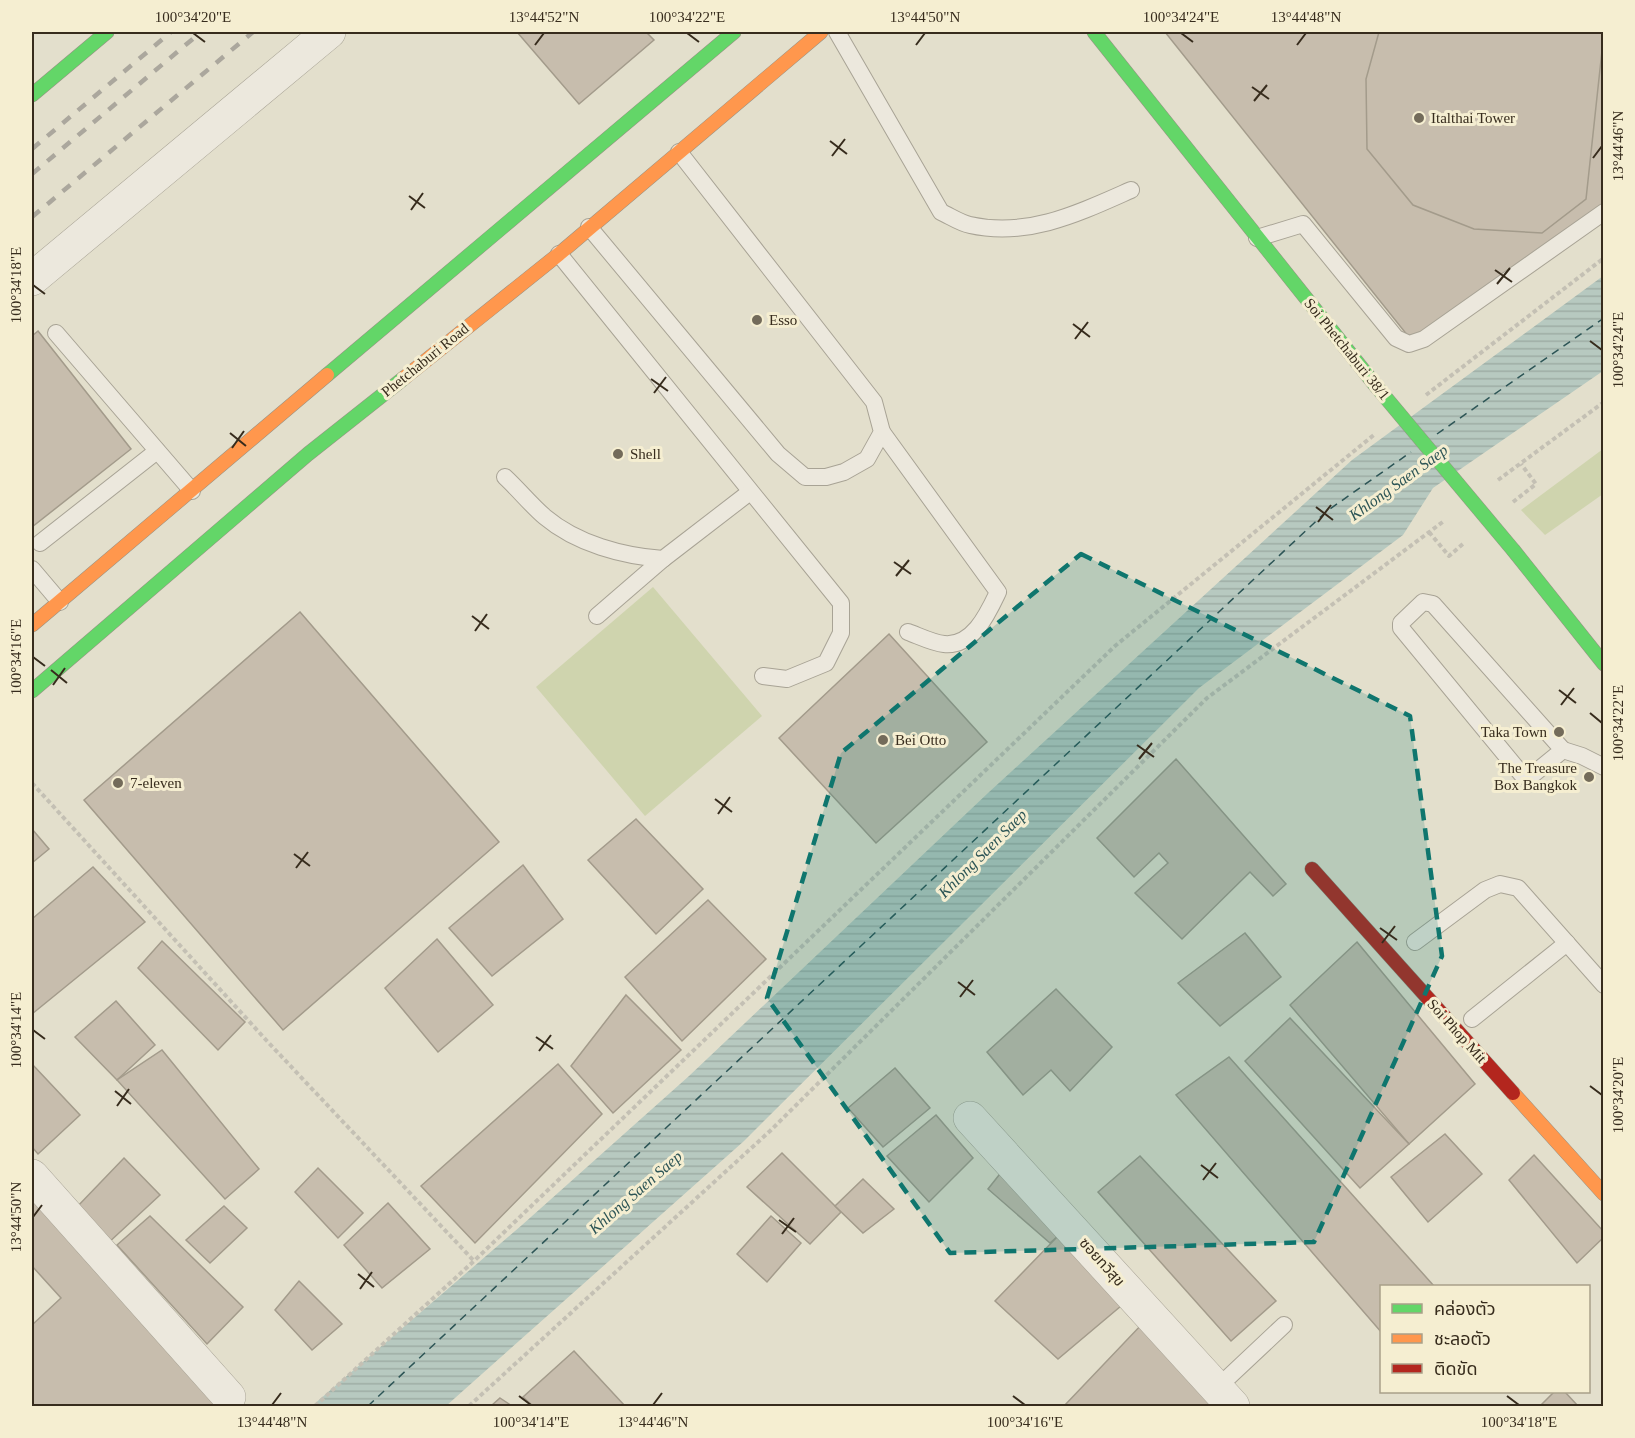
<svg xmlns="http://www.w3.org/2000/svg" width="1635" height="1438" font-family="'Times New Roman','Noto Sans Thai',serif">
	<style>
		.park { fill: #cfd4ae }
		.water { fill: url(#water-rules) }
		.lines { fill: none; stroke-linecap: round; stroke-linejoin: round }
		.ferry { stroke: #2d5556; stroke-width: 1.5; stroke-dasharray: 8 6; stroke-linecap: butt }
		.building { fill: #c7bdad; stroke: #a39b8b; stroke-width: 1.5 }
		.lane-casing { stroke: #a8a395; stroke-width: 18 }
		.street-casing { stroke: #a8a395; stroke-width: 34 }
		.fast-casing { stroke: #989385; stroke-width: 15 }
		.slow-casing { stroke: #989385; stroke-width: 15 }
		.jam-casing { stroke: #989385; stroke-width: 15 }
		.path { stroke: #c4c0b4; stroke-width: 4; stroke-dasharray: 4.5 3; stroke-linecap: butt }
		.lane { stroke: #ece8dd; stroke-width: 16 }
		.street { stroke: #ece8dd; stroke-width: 33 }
		.fast { stroke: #63d668; stroke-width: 14 }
		.slow { stroke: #ff974d; stroke-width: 14 }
		.jam { stroke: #b3261e; stroke-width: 14 }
		.rail { stroke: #aba79d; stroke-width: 4.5; stroke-dasharray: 10 10; stroke-linecap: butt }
		.fast-bridge-casing { stroke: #989385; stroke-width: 15; stroke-linecap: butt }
		.fast-bridge { stroke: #63d668; stroke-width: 14 }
		.marked { fill: #0f766e; fill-opacity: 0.2; stroke: #0f766e; stroke-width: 4.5; stroke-dasharray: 12 8; stroke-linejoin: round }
		.ticks { fill: none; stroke: #372c1d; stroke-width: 2 }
		.poi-dot { fill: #736b5a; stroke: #f5eed1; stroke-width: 2 }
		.labels { text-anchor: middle; stroke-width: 6; stroke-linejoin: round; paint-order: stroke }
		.poi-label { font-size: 15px; fill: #372c1d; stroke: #f5eed1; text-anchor: start }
		.street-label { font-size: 15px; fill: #372c1d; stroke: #f5eed1 }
		.water-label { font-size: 16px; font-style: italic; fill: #2d5556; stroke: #f5eed1 }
		.neatline { fill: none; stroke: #372c1d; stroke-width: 2 }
		.ticks-label { font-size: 15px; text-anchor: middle; fill: #372c1d }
	</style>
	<defs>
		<pattern id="water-rules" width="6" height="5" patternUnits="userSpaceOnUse" patternTransform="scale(1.5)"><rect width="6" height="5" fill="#b7c9c0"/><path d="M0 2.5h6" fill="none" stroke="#9eada5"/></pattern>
	</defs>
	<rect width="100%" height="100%" fill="#e3dfcc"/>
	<g class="park">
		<polygon points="1603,449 1603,494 1545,535 1521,510"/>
		<polygon points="653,587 762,716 645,816 536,687"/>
	</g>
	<polygon class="water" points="1603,276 1603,371 1433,488 1403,535 1199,688 744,1141 446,1406 312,1406 522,1225 689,1076 988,793 1352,460"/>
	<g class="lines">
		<g class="ferry">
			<polyline points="1437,434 1604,318"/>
			<polyline points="368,1406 1327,511 1411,452"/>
		</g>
	</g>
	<g class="building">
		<polygon points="517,32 646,32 654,40 579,104"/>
		<polygon points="1165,32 1604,32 1604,204 1412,341"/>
		<polygon points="1379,32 1604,32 1586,199 1542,233 1474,229 1413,205 1367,149 1366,79"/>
		<polygon points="38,331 131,449 32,527 32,336"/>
		<polygon points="300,612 499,842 283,1030 84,800"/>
		<polygon points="889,634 987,742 876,843 779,738"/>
		<polygon points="1176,759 1286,884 1273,896 1250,872 1182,939 1135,893 1168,863 1159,853 1134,877 1097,838"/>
		<polygon points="636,819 703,889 656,934 588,860"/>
		<polygon points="32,829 49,849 32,863"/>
		<polygon points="523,865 563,919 492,976 449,928"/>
		<polygon points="93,867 145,922 32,1014 32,919"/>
		<polygon points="708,900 766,959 682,1041 625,977"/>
		<polygon points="1245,933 1281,977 1220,1026 1178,983"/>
		<polygon points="437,939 493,1005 438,1052 385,988"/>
		<polygon points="162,941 245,1022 218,1050 138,968"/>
		<polygon points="1357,942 1475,1084 1409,1144 1290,1005"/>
		<polygon points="1056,989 1112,1047 1070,1091 1051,1070 1023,1095 987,1052"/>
		<polygon points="626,995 681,1050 613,1113 571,1066"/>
		<polygon points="116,1001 155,1045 117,1080 75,1037"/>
		<polygon points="1290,1018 1409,1144 1360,1188 1245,1061"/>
		<polygon points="162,1050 259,1169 225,1199 117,1080"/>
		<polygon points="1229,1057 1434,1286 1382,1286 1382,1333 1176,1095"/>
		<polygon points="32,1064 80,1115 38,1154 32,1147"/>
		<polygon points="558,1064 602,1114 475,1243 421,1186"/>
		<polygon points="895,1068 930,1108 883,1147 848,1108"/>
		<polygon points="936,1115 973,1158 929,1202 887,1156"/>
		<polygon points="1445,1134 1482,1174 1428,1222 1391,1177"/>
		<polygon points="782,1153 841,1212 810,1244 747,1187"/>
		<polygon points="1534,1155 1604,1232 1604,1237 1577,1263 1509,1180"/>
		<polygon points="1140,1156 1276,1301 1231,1341 1098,1192"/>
		<polygon points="124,1158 160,1195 106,1245 75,1209"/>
		<polygon points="318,1168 363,1213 338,1238 295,1192"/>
		<polygon points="1003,1170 1058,1236 1050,1243 988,1189"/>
		<polygon points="863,1179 894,1209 863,1233 835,1206"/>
		<polygon points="32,1192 231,1406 32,1406 32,1325 61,1298 32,1266"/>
		<polygon points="388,1203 430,1249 382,1288 344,1245"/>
		<polygon points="224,1206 247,1228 210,1263 186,1240"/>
		<polygon points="150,1216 243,1307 207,1344 117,1245"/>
		<polygon points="771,1216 801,1243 767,1282 737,1254"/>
		<polygon points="1058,1236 1121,1306 1058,1359 995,1301"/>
		<polygon points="299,1281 342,1324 312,1350 275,1310"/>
		<polygon points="1143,1323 1218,1406 1064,1406"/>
		<polygon points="574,1351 625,1406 533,1406 523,1397"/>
		<polygon points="1554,1392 1565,1392 1578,1406 1540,1406"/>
		<polygon points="500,1398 512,1406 491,1406"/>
	</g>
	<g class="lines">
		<g class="lane-casing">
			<g id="lane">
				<path d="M837,32L941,212C950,216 960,223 970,225C1028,238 1079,213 1131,190"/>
				<polyline points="589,227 778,454 805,477 826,477 844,472 867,459 882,432 874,402 679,152"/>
				<polyline points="1257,238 1303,224 1396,338 1409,344 1424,339 1604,212"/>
				<polyline points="559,254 841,603 841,633 826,663 787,679 763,676"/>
				<polyline points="56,333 192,491"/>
				<path d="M882,432L998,592C988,613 973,647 944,644C933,643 919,636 908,632"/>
				<path d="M505,477C519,490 531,505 545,517C577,544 623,556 663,559L750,492"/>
				<polyline points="40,543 157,451"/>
				<polyline points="32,569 60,602"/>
				<polygon points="1423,602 1433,604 1563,750 1531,776 1523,776 1401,628 1401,623"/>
				<polyline points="597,616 663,559"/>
				<polyline points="1563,750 1582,756 1604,767"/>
				<polyline points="1415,942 1485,890 1500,884 1518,888 1604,985"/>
				<polyline points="1472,1019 1567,943"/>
				<polyline points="1217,1388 1284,1325"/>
			</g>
		</g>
		<g class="street-casing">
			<g id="street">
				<polyline points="32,279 329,32"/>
				<polyline points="970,1118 1233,1406"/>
				<polyline points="32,1176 229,1397"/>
			</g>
		</g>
		<g class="fast-casing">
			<g id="fast">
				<polyline points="1094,32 1376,386"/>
				<polyline points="32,95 107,32"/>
				<polyline points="327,375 734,32"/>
				<polyline points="1514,551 1604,664"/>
				<polyline points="32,691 308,454 404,378"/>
			</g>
		</g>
		<g class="slow-casing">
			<g id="slow">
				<polyline points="404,378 559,254 821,32"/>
				<polyline points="32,625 327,375"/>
				<polyline points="1513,1093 1604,1194"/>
			</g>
		</g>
		<g class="jam-casing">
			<polyline id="jam" points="1312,869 1513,1093"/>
		</g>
		<g class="path">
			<polyline points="1426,395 1604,258"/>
			<polyline points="1498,480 1604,402"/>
			<polyline points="1513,502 1536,484 1521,464"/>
			<polyline points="1429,532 1449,556 1464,543"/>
			<polyline points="32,783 267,1041 474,1261"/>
			<polyline points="315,1406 474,1261 1115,646 1375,434"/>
			<polyline points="469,1406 770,1131 1207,698 1444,521"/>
		</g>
		<use href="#lane" class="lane"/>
		<use href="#street" class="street"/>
		<use href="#fast" class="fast"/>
		<use href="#slow" class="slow"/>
		<use href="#jam" class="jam"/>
		<g class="rail">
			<polyline points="32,149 171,32"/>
			<polyline points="32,174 201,32"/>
			<polyline points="32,217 253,32"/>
		</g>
		<g class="fast-bridge-casing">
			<polyline id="fast-bridge" points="1376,386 1514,551"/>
		</g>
		<use href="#fast-bridge" class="fast-bridge"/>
	</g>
	<path class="marked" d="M1081,554L1410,716L1442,956L1314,1242L950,1253L767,998L841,753Z"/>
	<path class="ticks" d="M193,33L205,42M687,33L699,42M1181,33L1193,42M535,45L544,33M916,45L925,33M1297,45L1306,33M1252,87L1269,99M1254,101L1267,85M830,141L847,154M832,156L845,139M1593,158L1602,146M409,196L425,208M411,210L423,193M1495,270L1512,282M1497,284L1510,268M33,285L45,294M1073,324L1090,337M1075,339L1088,322M1590,341L1602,350M651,379L668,391M654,393L666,377M230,433L246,446M232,448L244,431M1316,507L1333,520M1318,522L1331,505M894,562L911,574M896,576L909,560M472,616L489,629M475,631L487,614M33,657L45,666M51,670L67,683M53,685L65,668M1559,690L1576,703M1561,705L1574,688M1590,713L1602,723M1137,745L1154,757M1139,759L1152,743M715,799L732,812M718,814L730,797M294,854L310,866M296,868L308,852M1380,928L1397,940M1382,943L1395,926M958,982L975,995M960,997L973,980M33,1030L45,1039M536,1037L553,1049M539,1051L551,1035M1590,1086L1602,1095M115,1091L131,1104M117,1106L129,1089M1201,1165L1218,1178M1203,1180L1216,1163M33,1217L42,1205M779,1220L796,1232M782,1234L794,1218M358,1274L374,1287M360,1289L372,1272M519,1396L531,1405M1013,1396L1025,1405M1507,1396L1519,1405M272,1405L281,1393M653,1405L662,1393"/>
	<g class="poi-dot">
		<circle cx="1419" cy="118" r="6"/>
		<circle cx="757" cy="320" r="6"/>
		<circle cx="618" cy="454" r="6"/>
		<circle cx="1559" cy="732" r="6"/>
		<circle cx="883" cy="740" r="6"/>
		<circle cx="1589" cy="777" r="6"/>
		<circle cx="118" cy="783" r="6"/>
	</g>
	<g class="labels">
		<g class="poi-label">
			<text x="1431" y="123">Italthai Tower</text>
			<text x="769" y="325">Esso</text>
			<text x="630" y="459">Shell</text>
			<text x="1547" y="737" text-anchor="end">Taka Town</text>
			<text x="895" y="745">Bei Otto</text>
			<text x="1577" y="773" text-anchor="end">The Treasure<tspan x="1577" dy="17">Box Bangkok</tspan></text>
			<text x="130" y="788">7-eleven</text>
		</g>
		<g class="street-label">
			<text transform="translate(1347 349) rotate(51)" y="5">Soi Phetchaburi 38/1</text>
			<text transform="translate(425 360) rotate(-39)" y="5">Phetchaburi Road</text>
			<text transform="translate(1457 1031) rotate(48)" y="5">Soi Phop Mit</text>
			<text transform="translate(1102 1262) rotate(48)" y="5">ซอยทวีสุข</text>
		</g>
		<g class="water-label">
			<text transform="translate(1398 482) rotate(-36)" y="6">Khlong Saen Saep</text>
			<text transform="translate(982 853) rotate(-45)" y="6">Khlong Saen Saep</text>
			<text transform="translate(635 1192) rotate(-41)" y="6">Khlong Saen Saep</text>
		</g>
	</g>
	<rect width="1635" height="1438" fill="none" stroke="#f5eed1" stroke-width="66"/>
	<rect x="1380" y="1285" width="210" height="108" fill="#f5eed1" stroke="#a9a089" stroke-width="1.5"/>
	<rect x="1392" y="1304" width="30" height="9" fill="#63d668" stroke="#a9a089" stroke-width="1.5"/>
	<text x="1434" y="1315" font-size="18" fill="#372c1d">คล่องตัว</text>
	<rect x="1392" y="1334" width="30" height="9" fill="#ff974d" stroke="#a9a089" stroke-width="1.5"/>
	<text x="1434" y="1345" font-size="18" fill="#372c1d">ชะลอตัว</text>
	<rect x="1392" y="1364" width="30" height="9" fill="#b3261e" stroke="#a9a089" stroke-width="1.5"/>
	<text x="1434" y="1375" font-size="18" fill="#372c1d">ติดขัด</text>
	<rect x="33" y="33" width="1569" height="1372" class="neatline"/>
	<g class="ticks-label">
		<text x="193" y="22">100°34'20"E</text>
		<text x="544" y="22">13°44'52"N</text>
		<text x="687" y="22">100°34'22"E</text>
		<text x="925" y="22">13°44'50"N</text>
		<text x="1181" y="22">100°34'24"E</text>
		<text x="1306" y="22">13°44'48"N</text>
		<text transform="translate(1618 146) rotate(-90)" y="5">13°44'46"N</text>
		<text transform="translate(16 285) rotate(-90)" y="5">100°34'18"E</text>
		<text transform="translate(1618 350) rotate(-90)" y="5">100°34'24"E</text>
		<text transform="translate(16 657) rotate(-90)" y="5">100°34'16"E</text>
		<text transform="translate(1618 723) rotate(-90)" y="5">100°34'22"E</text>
		<text transform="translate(16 1030) rotate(-90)" y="5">100°34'14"E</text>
		<text transform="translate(1618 1095) rotate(-90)" y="5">100°34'20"E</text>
		<text transform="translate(16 1217) rotate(-90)" y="5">13°44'50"N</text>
		<text x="272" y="1427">13°44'48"N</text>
		<text x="531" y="1427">100°34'14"E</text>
		<text x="653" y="1427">13°44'46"N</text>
		<text x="1025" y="1427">100°34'16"E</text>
		<text x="1519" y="1427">100°34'18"E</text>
	</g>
</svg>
